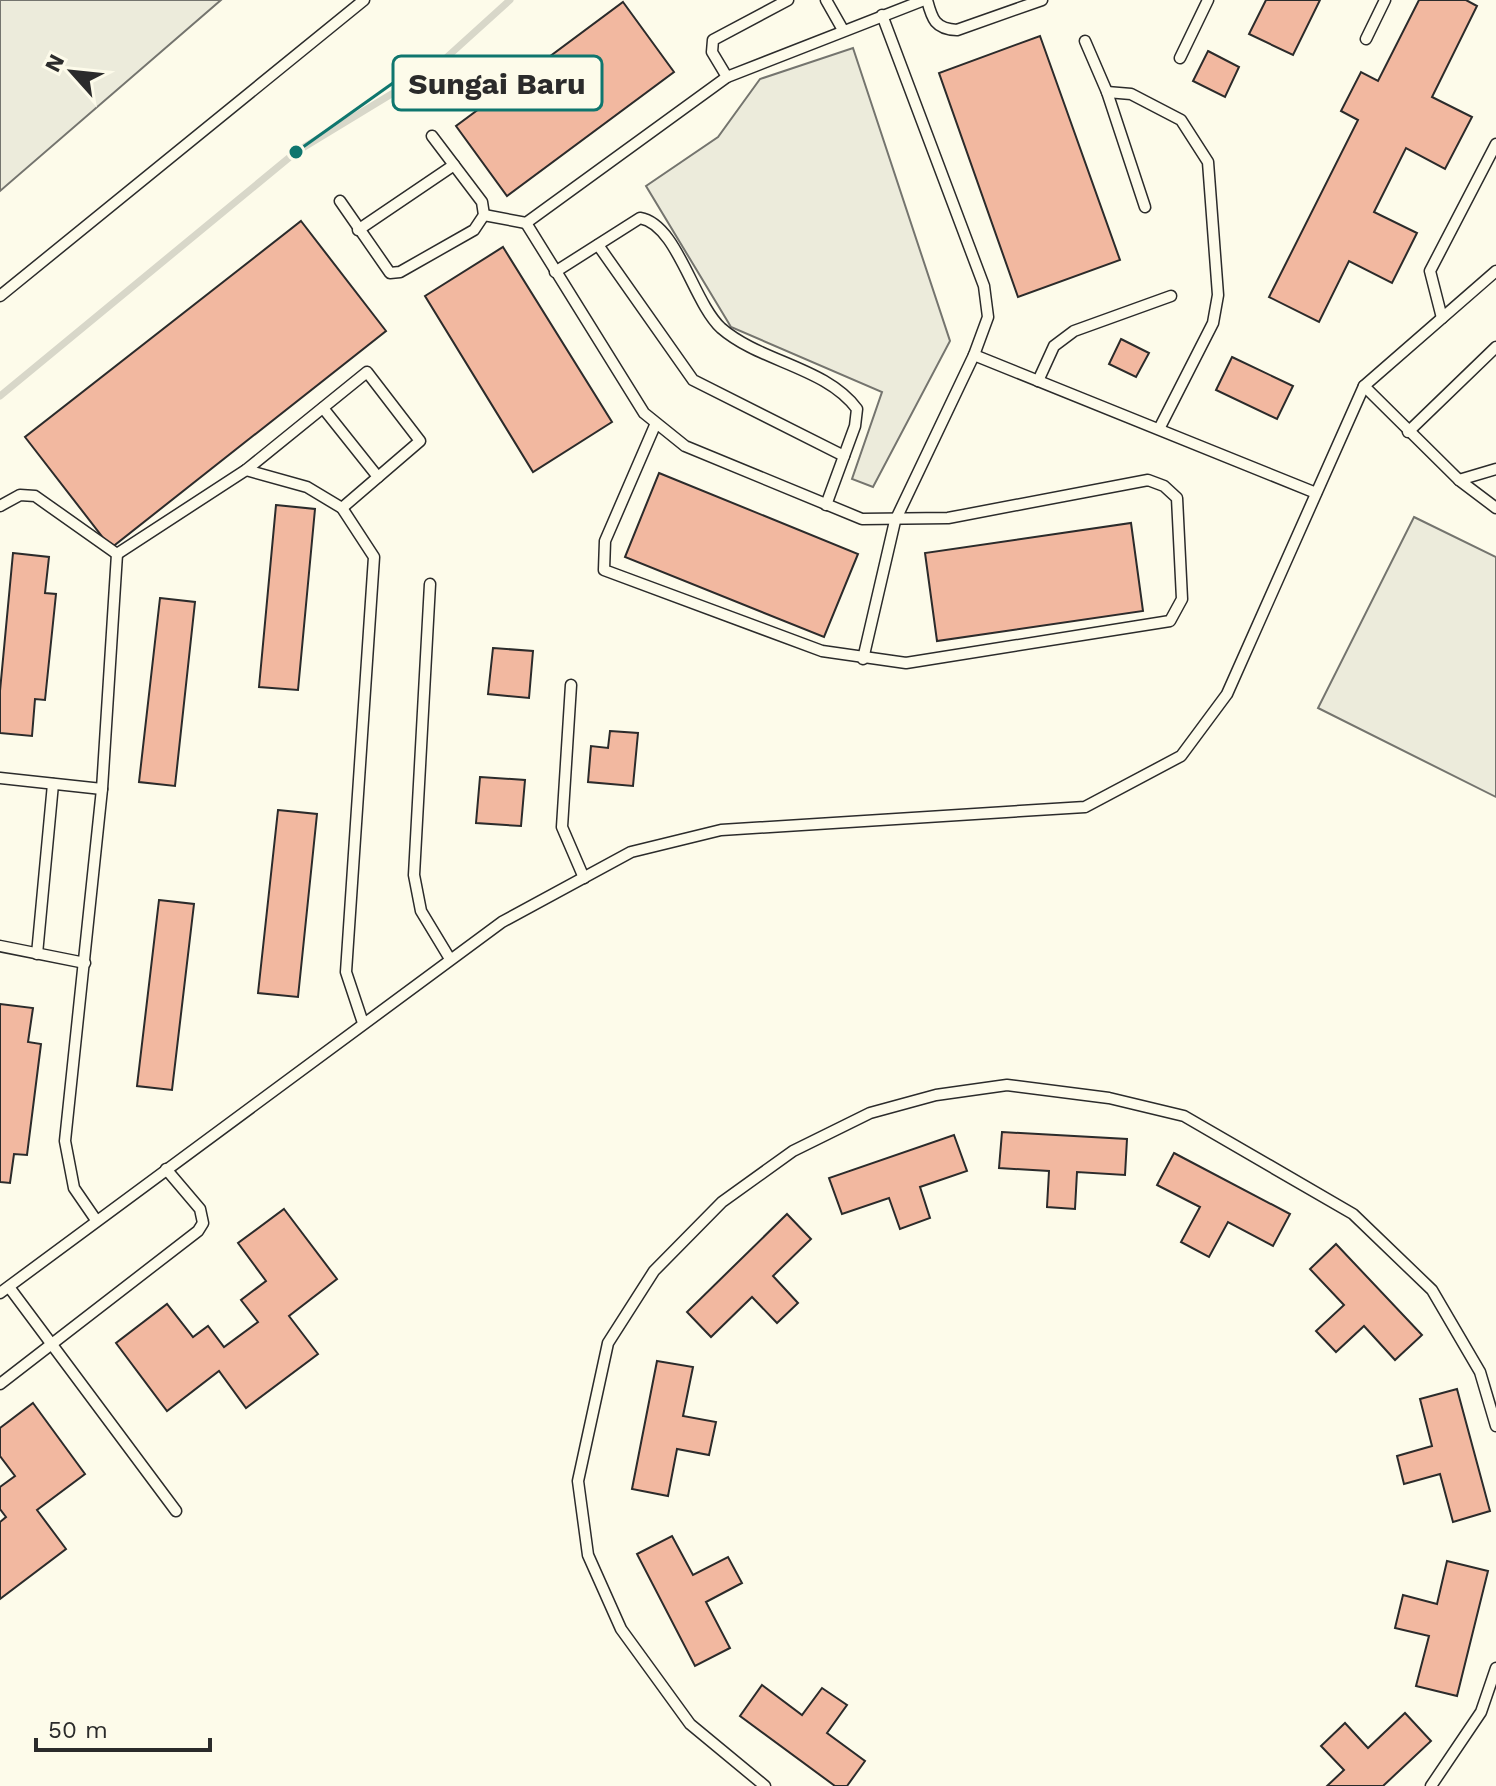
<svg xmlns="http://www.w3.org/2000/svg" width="1496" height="1786" font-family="'Work Sans',sans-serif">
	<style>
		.green { fill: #ecebdb; stroke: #74746e; stroke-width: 2 }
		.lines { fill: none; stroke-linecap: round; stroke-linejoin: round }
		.stream { stroke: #d8d7c9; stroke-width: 7 }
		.building { fill: #f2b8a0; stroke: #2b2b2b; stroke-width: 2 }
		.lane-casing { stroke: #2b2b2b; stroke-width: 13 }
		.lane { stroke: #fdfbea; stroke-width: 10 }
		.leader { fill: none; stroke: #0f766e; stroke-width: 3 }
		.callout-dot { fill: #0f766e; stroke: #fdfbea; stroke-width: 3 }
		.callout { fill: #fdfbea; stroke: #0f766e; stroke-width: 3 }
		.callout-label { font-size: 30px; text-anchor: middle; font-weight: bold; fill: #2b2b2b }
	</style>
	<rect width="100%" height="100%" fill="#fdfbea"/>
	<g class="green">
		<polygon points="0,0 221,0 0,191"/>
		<polygon points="853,48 950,341 873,487 852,479 882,392 731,327 646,186 718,137 760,79"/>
		<polygon points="1414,517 1496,557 1496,797 1318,708"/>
	</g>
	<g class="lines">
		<polyline class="stream" points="0,396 296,152 436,67 510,0"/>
	</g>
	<g class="building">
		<polygon points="1266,0 1320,0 1293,55 1249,34"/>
		<polygon points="1419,0 1466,0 1477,6 1432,97 1472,117 1445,169 1406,148 1374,212 1417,233 1392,283 1349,261 1319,322 1269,297 1358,120 1341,111 1361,72 1378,81"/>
		<polygon points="623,2 674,72 507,196 456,126"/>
		<polygon points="1040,36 1120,260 1018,297 939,73"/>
		<polygon points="1208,51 1239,67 1225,97 1193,81"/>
		<polygon points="301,221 386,331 111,548 25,437"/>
		<polygon points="503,247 612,422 533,472 425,296"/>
		<polygon points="1121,339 1149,353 1136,377 1109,364"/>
		<polygon points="1232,357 1293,386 1277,419 1216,390"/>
		<polygon points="659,473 858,554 824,637 625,557"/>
		<polygon points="276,505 315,509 298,690 259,687"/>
		<polygon points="1131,523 1143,611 937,641 925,553"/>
		<polygon points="13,553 49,557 45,593 56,594 45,700 35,699 32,736 0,733 0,691"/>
		<polygon points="160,598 195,602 175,786 139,782"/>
		<polygon points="493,648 533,651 529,698 488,694"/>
		<polygon points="610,731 638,733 633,786 588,782 591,746 608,748"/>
		<polygon points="480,777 525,780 521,826 476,823"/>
		<polygon points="278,810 317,814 298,997 258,993"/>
		<polygon points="159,900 194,904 172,1090 137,1086"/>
		<polygon points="0,1004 33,1008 28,1042 41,1044 27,1155 14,1154 10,1183 0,1182"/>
		<polygon points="1002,1132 1127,1139 1125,1175 1077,1172 1075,1209 1047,1207 1049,1171 999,1168"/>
		<polygon points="954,1135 967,1171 920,1187 930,1218 900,1229 889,1198 842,1214 829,1178"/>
		<polygon points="1174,1153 1290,1214 1273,1246 1228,1222 1209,1257 1181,1242 1200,1207 1157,1185"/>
		<polygon points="284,1209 337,1279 289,1316 318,1354 246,1408 219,1371 167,1411 116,1343 167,1304 193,1337 208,1326 224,1347 258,1322 241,1300 266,1281 238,1243"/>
		<polygon points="787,1214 811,1239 773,1276 798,1303 777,1323 752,1297 711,1337 687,1312"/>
		<polygon points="1336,1244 1422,1335 1395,1360 1364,1326 1336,1352 1316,1331 1344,1305 1310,1269"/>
		<polygon points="657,1361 693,1367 683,1416 716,1422 709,1455 677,1449 668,1496 632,1489"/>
		<polygon points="1457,1389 1490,1511 1453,1522 1440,1474 1404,1484 1397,1456 1432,1446 1420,1399"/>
		<polygon points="33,1403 85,1474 37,1510 66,1549 0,1599 0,1522 6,1517 0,1509 0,1487 15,1476 0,1456 0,1428"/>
		<polygon points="672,1536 693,1575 728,1557 742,1583 706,1602 730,1648 695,1666 637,1554"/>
		<polygon points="1447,1561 1488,1571 1457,1696 1416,1686 1429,1636 1395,1628 1403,1595 1437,1604"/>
		<polygon points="762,1685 802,1715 822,1688 847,1705 827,1733 865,1761 847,1786 835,1786 740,1716"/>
		<polygon points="1405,1713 1431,1741 1383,1786 1327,1786 1344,1770 1321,1746 1345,1723 1368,1748"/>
	</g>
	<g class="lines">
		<g class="lane-casing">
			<g id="lane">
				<polyline points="826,0 843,30"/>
				<path d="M927,0C932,19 935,29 957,30L1042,0"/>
				<polyline points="1366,39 1385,0"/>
				<polyline points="1085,41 1107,92 1145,207"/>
				<polyline points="1180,58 1208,0"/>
				<polyline points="727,77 712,52 713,40 788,0"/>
				<polyline points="1107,92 1131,94 1181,120 1208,162 1218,295 1213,323 1159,429"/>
				<polyline points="340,201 390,273 400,272 474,230 484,215 482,202 432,136"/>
				<polyline points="484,215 526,223 727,77 924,0"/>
				<polyline points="526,223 644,413 685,446 862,519 948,518 1148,480 1164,486 1177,498 1182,599 1170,621 906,663 822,651 604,570 605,541 656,423"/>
				<polyline points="358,230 454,165"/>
				<polyline points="598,245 693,380 844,456"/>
				<path d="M555,272L640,218C677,224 693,302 721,328C760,362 826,367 857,409L855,426L826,505"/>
				<polyline points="0,296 364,0"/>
				<polyline points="1442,318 1430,271 1496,144"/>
				<polyline points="974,355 1316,493"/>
				<polyline points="1038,381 1054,346 1074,331 1171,296"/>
				<polyline points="1364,386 1459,480 1496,508"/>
				<polyline points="323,408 378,477"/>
				<polyline points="1408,432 1496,347"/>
				<polyline points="246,470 307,487 342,508 374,557 346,972 363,1023"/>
				<polyline points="1459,480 1496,469"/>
				<polyline points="0,506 20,495 35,496 117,554"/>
				<polyline points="117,554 246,470 367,372 420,441 342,508"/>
				<polyline points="430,584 414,875 421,911 450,959"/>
				<polyline points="863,659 895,521 974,355 988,317 984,286 882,15"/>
				<polyline points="571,685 562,827 584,878"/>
				<polyline points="0,778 102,789"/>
				<polyline points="0,946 85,963"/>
				<polyline points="37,954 53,784"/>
				<polyline points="96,1220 74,1188 65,1141 102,789 117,554"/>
				<polyline points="9,1287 176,1511"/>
				<polyline points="0,1293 502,922 631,852 721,830 1085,807 1181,756 1227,694 1364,386 1496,271"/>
				<polyline points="0,1384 198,1231 203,1223 200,1209 166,1169"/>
				<polyline points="765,1786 690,1724 621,1629 588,1555 578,1481 608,1343 654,1271 722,1202 793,1151 870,1113 936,1095 1007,1085 1109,1098 1184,1116 1353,1214 1432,1290 1480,1372 1496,1426"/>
				<polyline points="1431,1786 1481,1712 1496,1668"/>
			</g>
		</g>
		<use href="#lane" class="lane"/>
	</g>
	<path class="leader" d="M296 152L393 83"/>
	<circle class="callout-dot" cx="296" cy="152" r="8"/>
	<rect class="callout" x="393" y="56" width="209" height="54" rx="8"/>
	<g class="callout-label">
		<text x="497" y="94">Sungai Baru</text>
	</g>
	<g transform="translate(72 72) rotate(297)" stroke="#fdfbea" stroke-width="6" paint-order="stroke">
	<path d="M0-6L14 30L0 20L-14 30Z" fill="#2b2b2b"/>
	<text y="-12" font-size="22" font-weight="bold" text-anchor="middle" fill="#2b2b2b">N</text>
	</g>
	<path d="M36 1738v12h174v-12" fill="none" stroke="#2b2b2b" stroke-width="4"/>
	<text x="48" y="1738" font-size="24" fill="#2b2b2b" stroke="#fdfbea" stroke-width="6" paint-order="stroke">50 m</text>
</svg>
